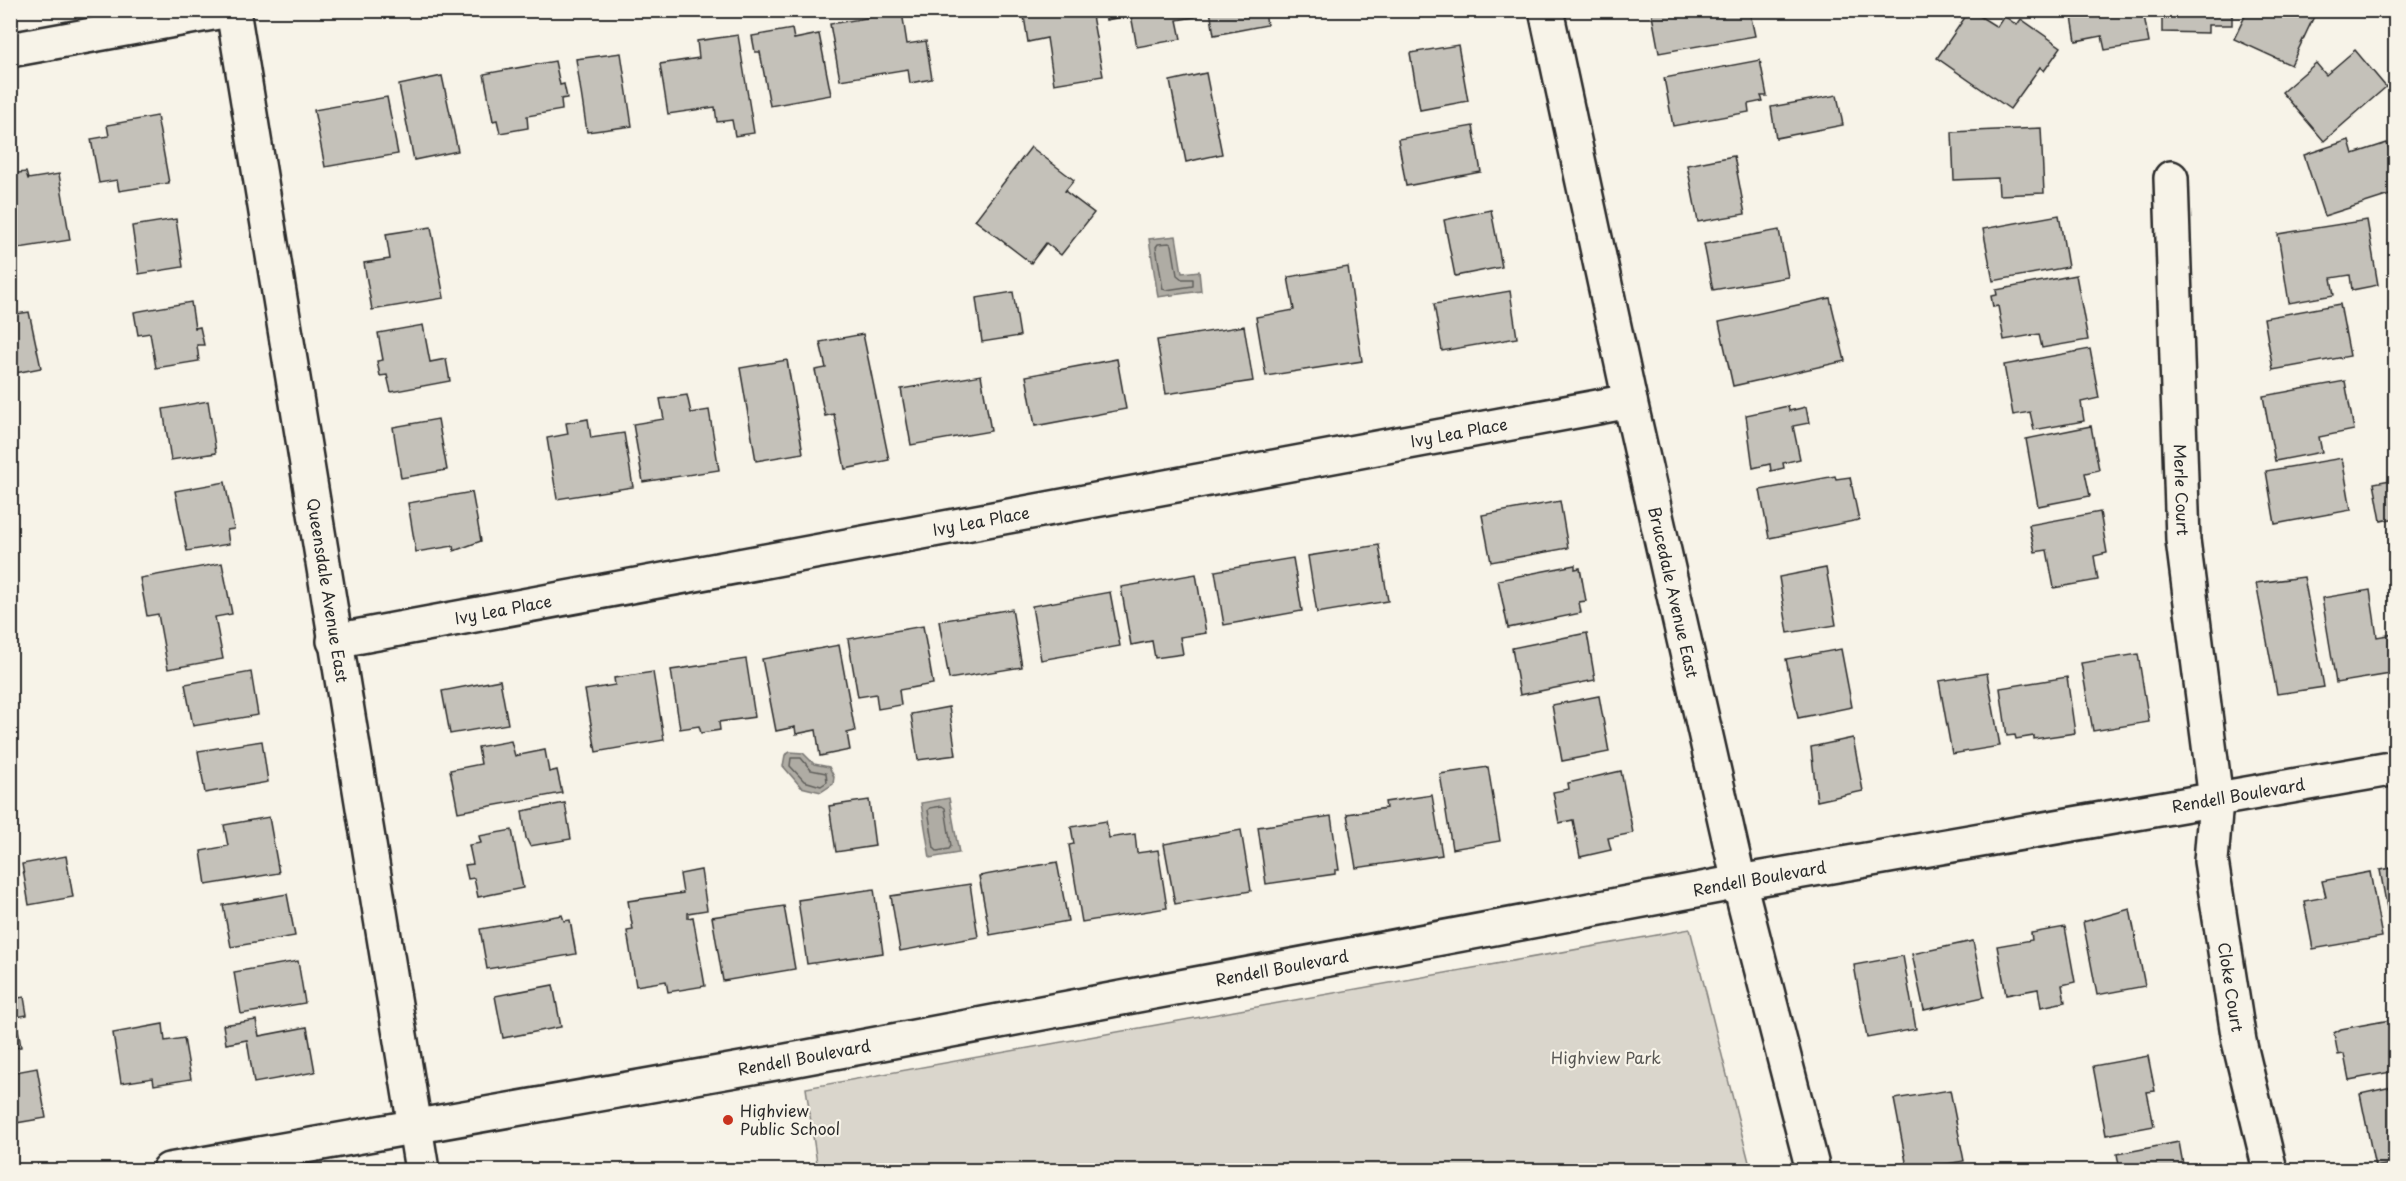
<svg xmlns="http://www.w3.org/2000/svg" width="2406" height="1181" font-family="'Playpen Sans',sans-serif">
	<style>
		.green { fill: #dad6cc; stroke: #82807c; stroke-width: 1.5 }
		.water { fill: #afaca4; stroke: #7a7874; stroke-width: 1.5 }
		.lines { fill: none; stroke-linecap: round; stroke-linejoin: round }
		.shore { stroke: #605f5b; stroke-width: 1.5 }
		.building { fill: #c4c1b9; stroke: #2b2b2b; stroke-width: 1.5 }
		.minor-casing { stroke: #2b2b2b; stroke-width: 38 }
		.secondary-casing { stroke: #2b2b2b; stroke-width: 38 }
		.minor { stroke: #f7f3e8; stroke-width: 33 }
		.secondary { stroke: #f7f3e8; stroke-width: 33 }
		.poi-dot { fill: #c8321e; stroke: #f7f3e8; stroke-width: 2 }
		.labels { text-anchor: middle; stroke-width: 4.5; stroke-linejoin: round; paint-order: stroke }
		.street-label { font-size: 16px; fill: #2b2b2b; stroke: #f7f3e8 }
		.park-label { font-size: 16px; fill: #575653; stroke: #f7f3e8 }
		.poi-label { font-size: 16px; fill: #2b2b2b; stroke: #f7f3e8; text-anchor: start }
	</style>
	<rect width="100%" height="100%" fill="#f7f3e8"/>
	<filter id="ink" filterUnits="userSpaceOnUse"><feTurbulence type="fractalNoise" baseFrequency=".0167" numOctaves="2"/><feDisplacementMap in="SourceGraphic" scale="12" xChannelSelector="R" yChannelSelector="G"/><feConvolveMatrix kernelMatrix="1 2 1 2 8 2 1 2 1" color-interpolation-filters="sRGB"/></filter>
	<g filter="url(#ink)">
		<polygon class="green" points="1690,929 1751,1170 818,1170 806,1088"/>
		<g class="water">
			<polygon points="1176,236 1182,273 1199,271 1201,291 1158,297 1149,239"/>
			<polygon points="790,752 803,753 814,764 829,767 834,777 833,784 821,792 801,787 783,766 785,755"/>
			<polygon points="949,798 959,853 930,858 921,803"/>
		</g>
		<g class="lines">
			<g class="shore">
				<polygon points="1169,243 1172,245 1177,275 1182,279 1193,279 1193,286 1166,290 1163,289 1156,247 1158,244"/>
				<polygon points="791,758 801,758 811,770 826,773 827,782 821,786 804,781 790,766"/>
				<polygon points="942,806 945,808 951,846 949,849 937,851 934,848 928,810 930,808"/>
			</g>
		</g>
		<g class="building">
			<polygon points="1023,10 1091,10 1103,76 1054,84 1047,38 1028,42"/>
			<polygon points="1105,10 1194,10 1195,17 1177,20 1181,39 1137,47 1131,15 1106,20"/>
			<polygon points="1210,10 1274,10 1265,12 1267,25 1214,35"/>
			<polygon points="1651,10 1762,10 1750,13 1755,36 1659,53"/>
			<polygon points="1970,10 1997,27 2004,16 2017,25 2021,19 2061,47 2044,71 2040,67 2010,109 1937,58"/>
			<polygon points="2071,10 2143,10 2149,43 2105,50 2102,36 2076,41"/>
			<polygon points="2162,10 2232,10 2232,25 2208,25 2208,33 2162,32"/>
			<polygon points="2248,10 2317,10 2291,65 2234,39"/>
			<polygon points="902,12 907,44 926,41 932,79 910,83 908,69 840,80 830,24"/>
			<polygon points="792,29 794,39 819,34 831,95 770,106 760,52 755,52 752,36"/>
			<polygon points="738,35 754,133 735,136 732,120 717,122 715,107 668,114 660,64 699,58 697,41"/>
			<polygon points="1458,45 1468,101 1420,110 1410,53"/>
			<polygon points="2355,50 2386,87 2324,141 2282,92 2316,63 2326,75"/>
			<polygon points="621,53 632,126 587,132 576,59"/>
			<polygon points="1760,60 1767,96 1761,96 1763,101 1748,104 1749,112 1673,126 1664,78"/>
			<polygon points="555,61 560,85 564,84 567,98 561,99 562,110 527,116 528,128 500,133 497,120 493,121 484,74"/>
			<polygon points="1206,73 1222,154 1186,162 1170,81"/>
			<polygon points="442,76 458,151 414,160 399,85"/>
			<polygon points="1837,95 1843,125 1776,138 1771,107"/>
			<polygon points="387,97 398,154 325,167 314,110"/>
			<polygon points="157,116 169,183 119,191 117,180 99,183 91,139 109,136 107,125"/>
			<polygon points="1473,126 1481,172 1406,186 1398,139"/>
			<polygon points="2041,128 2044,193 1999,195 1998,178 1954,180 1952,132"/>
			<polygon points="2349,140 2353,154 2387,143 2396,169 2396,193 2324,216 2304,155"/>
			<polygon points="1031,147 1074,180 1065,191 1094,213 1061,255 1046,243 1031,263 975,220"/>
			<polygon points="1734,156 1745,214 1698,222 1687,165"/>
			<polygon points="26,172 28,179 59,174 70,240 13,249 10,235 10,174"/>
			<polygon points="1491,210 1502,267 1455,276 1444,220"/>
			<polygon points="2059,215 2068,267 1993,281 1983,229"/>
			<polygon points="176,219 183,267 139,274 132,226"/>
			<polygon points="2367,220 2378,285 2352,290 2350,275 2331,278 2334,295 2289,303 2278,234"/>
			<polygon points="431,227 444,298 372,310 364,263 390,259 386,234"/>
			<polygon points="1779,230 1788,277 1713,290 1704,244"/>
			<polygon points="1348,267 1362,361 1266,376 1256,317 1294,310 1288,277"/>
			<polygon points="2076,275 2088,340 2042,348 2039,334 2004,340 1998,306 1993,307 1991,296 1997,295 1996,290"/>
			<polygon points="1510,291 1517,338 1442,351 1434,304"/>
			<polygon points="1013,292 1020,336 982,342 976,298"/>
			<polygon points="1830,298 1845,361 1733,386 1719,322"/>
			<polygon points="191,302 195,328 200,327 204,345 197,345 199,361 156,368 150,333 138,335 134,312"/>
			<polygon points="2340,304 2350,356 2273,370 2264,318"/>
			<polygon points="29,312 41,368 10,374 10,315"/>
			<polygon points="423,325 430,362 446,359 450,381 391,392 387,375 380,376 377,361 383,360 378,333"/>
			<polygon points="1244,326 1253,381 1166,394 1157,340"/>
			<polygon points="863,334 889,460 845,469 834,414 825,416 815,370 826,368 820,342"/>
			<polygon points="2090,349 2099,398 2081,402 2084,421 2034,430 2030,412 2013,415 2004,365"/>
			<polygon points="1117,359 1126,409 1035,426 1026,376"/>
			<polygon points="787,360 803,453 756,461 740,368"/>
			<polygon points="981,375 991,431 911,445 901,389"/>
			<polygon points="2345,381 2354,430 2319,437 2322,452 2275,461 2263,396"/>
			<polygon points="687,395 691,413 709,410 719,470 643,482 633,424 664,419 660,399"/>
			<polygon points="208,401 216,453 171,460 163,409"/>
			<polygon points="1788,406 1789,411 1806,407 1809,423 1793,426 1800,459 1783,463 1784,468 1771,471 1770,464 1753,468 1746,415"/>
			<polygon points="438,419 447,470 401,478 393,427"/>
			<polygon points="588,419 591,438 624,433 633,487 557,499 547,438 568,434 566,423"/>
			<polygon points="2091,426 2099,470 2085,473 2090,496 2038,506 2026,439"/>
			<polygon points="2342,458 2351,510 2275,524 2266,471"/>
			<polygon points="1835,476 1836,479 1850,477 1859,520 1769,538 1760,490"/>
			<polygon points="2396,479 2396,518 2381,521 2374,483"/>
			<polygon points="225,482 234,529 227,530 229,544 187,551 175,491"/>
			<polygon points="472,492 481,541 454,551 453,546 416,552 408,503"/>
			<polygon points="1560,501 1568,548 1491,562 1482,515"/>
			<polygon points="2100,512 2107,553 2094,556 2098,580 2054,588 2047,550 2035,552 2029,525"/>
			<polygon points="1379,545 1388,601 1317,613 1308,556"/>
			<polygon points="1293,558 1302,611 1224,625 1215,571"/>
			<polygon points="222,563 232,614 215,617 223,659 168,669 158,614 147,616 140,578"/>
			<polygon points="1575,565 1575,569 1580,568 1586,601 1579,602 1581,613 1508,628 1498,580"/>
			<polygon points="1826,568 1836,625 1788,633 1779,577"/>
			<polygon points="1196,574 1206,633 1180,637 1183,654 1155,658 1152,641 1131,645 1121,587"/>
			<polygon points="2304,577 2324,687 2277,694 2256,583"/>
			<polygon points="2370,590 2377,637 2394,634 2396,673 2336,683 2322,598"/>
			<polygon points="1110,592 1120,646 1041,660 1032,606"/>
			<polygon points="1012,609 1022,667 949,679 939,621"/>
			<polygon points="923,626 933,684 899,690 901,705 878,709 876,694 858,697 848,639"/>
			<polygon points="1587,633 1595,680 1520,695 1512,648"/>
			<polygon points="839,645 855,731 847,733 850,750 820,756 816,730 796,734 795,727 776,731 762,659"/>
			<polygon points="1841,649 1852,707 1798,718 1786,659"/>
			<polygon points="2138,654 2149,722 2093,731 2081,663"/>
			<polygon points="746,659 755,717 719,722 720,730 701,733 699,726 680,729 671,670"/>
			<polygon points="251,672 258,715 193,726 185,684"/>
			<polygon points="653,672 664,740 596,752 585,690 615,685 614,678"/>
			<polygon points="1987,673 2000,746 1952,754 1939,681"/>
			<polygon points="2067,677 2075,733 2034,739 2034,736 2016,739 2015,735 2007,736 2000,688"/>
			<polygon points="500,680 508,724 450,734 442,691"/>
			<polygon points="1599,696 1609,752 1562,761 1552,705"/>
			<polygon points="949,707 956,755 918,760 911,714"/>
			<polygon points="1853,738 1863,791 1817,801 1811,747"/>
			<polygon points="262,741 268,782 205,793 198,751"/>
			<polygon points="511,741 515,756 545,750 549,772 557,770 562,793 458,812 450,770 481,764 478,747"/>
			<polygon points="1488,767 1500,841 1452,849 1440,774"/>
			<polygon points="1621,771 1633,833 1608,838 1611,850 1580,857 1573,820 1559,823 1553,792 1569,789 1568,783"/>
			<polygon points="1432,795 1442,855 1356,868 1347,814 1386,808 1385,802"/>
			<polygon points="869,800 875,846 836,852 829,806"/>
			<polygon points="565,803 571,839 530,846 526,838 522,811"/>
			<polygon points="1331,816 1339,870 1335,870 1335,874 1266,884 1258,827"/>
			<polygon points="269,817 279,873 206,885 201,851 228,846 224,825"/>
			<polygon points="1106,821 1109,838 1135,834 1137,853 1158,850 1167,908 1082,922 1069,845 1074,844 1071,827"/>
			<polygon points="512,830 523,888 478,897 474,878 468,879 465,865 473,864 469,845 481,843 479,836"/>
			<polygon points="1241,830 1251,891 1175,904 1164,844"/>
			<polygon points="66,856 73,897 29,905 22,864"/>
			<polygon points="1057,862 1068,921 990,935 979,876"/>
			<polygon points="2396,867 2396,934 2392,935 2380,870"/>
			<polygon points="701,870 707,910 688,913 688,918 693,917 705,986 668,992 666,981 636,986 627,931 633,930 628,901 683,893 680,874"/>
			<polygon points="2370,872 2382,937 2313,949 2304,901 2326,897 2322,881"/>
			<polygon points="970,884 978,937 900,951 891,896"/>
			<polygon points="874,889 883,953 807,964 798,900"/>
			<polygon points="287,894 295,936 231,947 223,905"/>
			<polygon points="784,906 795,969 723,981 712,917"/>
			<polygon points="2130,909 2145,986 2097,995 2083,922"/>
			<polygon points="562,915 564,921 570,920 576,954 487,969 480,929"/>
			<polygon points="2065,927 2075,982 2062,985 2065,1002 2041,1007 2038,989 2006,995 1997,946 2032,940 2031,933"/>
			<polygon points="1973,941 1984,997 1924,1010 1912,954"/>
			<polygon points="1903,956 1916,1029 1867,1038 1854,965"/>
			<polygon points="298,961 305,1003 241,1014 234,972"/>
			<polygon points="553,985 561,1027 503,1038 495,996"/>
			<polygon points="10,993 12,999 24,997 27,1015 16,1017 21,1047 10,1049"/>
			<polygon points="2396,1019 2396,1071 2349,1080 2344,1054 2338,1055 2334,1033 2341,1029"/>
			<polygon points="256,1020 259,1036 307,1027 315,1072 254,1083 247,1040 226,1044 223,1025"/>
			<polygon points="163,1024 165,1041 184,1038 191,1079 154,1085 153,1078 121,1083 113,1033"/>
			<polygon points="2148,1056 2155,1091 2147,1092 2154,1126 2106,1135 2093,1066"/>
			<polygon points="37,1068 46,1118 10,1124 10,1073"/>
			<polygon points="2396,1086 2396,1163 2375,1167 2360,1094"/>
			<polygon points="1950,1090 1964,1161 1913,1170 1912,1166 1907,1167 1894,1099"/>
			<polygon points="2179,1142 2184,1170 2120,1170 2117,1154"/>
		</g>
		<g class="lines">
			<g class="minor-casing">
				<g id="minor">
					<path id="s1" d="M233,10L422,1170"/>
					<path id="s2" d="M1546,10L1630,401L1739,882L1813,1170"/>
					<path id="s3" d="M2171,178L2183,540L2216,800L2211,861L2239,1041L2270,1170"/>
					<path id="s4" d="M334,641L1630,401"/>
					<path id="s5" d="M169,1170L781,1062L1739,882L2396,768"/>
				</g>
			</g>
			<g class="secondary-casing">
				<polyline id="secondary" points="10,50 229,10"/>
			</g>
			<use href="#minor" class="minor"/>
			<use href="#secondary" class="secondary"/>
		</g>
	</g>
	<circle class="poi-dot" cx="728" cy="1120" r="6"/>
	<g class="labels">
		<g class="street-label">
			<text dy="6" stroke="none"><textPath href="#s4" startOffset="1144">Ivy Lea Place</textPath></text>
			<text dy="6" stroke="none"><textPath href="#s3" startOffset="312">Merle Court</textPath></text>
			<text dy="6" stroke="none"><textPath href="#s4" startOffset="658">Ivy Lea Place</textPath></text>
			<text dy="6" stroke="none"><textPath href="#s1" startOffset="588">Queensdale Avenue East</textPath></text>
			<text dy="6" stroke="none"><textPath href="#s2" startOffset="596">Brucedale Avenue East</textPath></text>
			<text dy="6" stroke="none"><textPath href="#s4" startOffset="172">Ivy Lea Place</textPath></text>
			<text dy="6" stroke="none"><textPath href="#s5" startOffset="2103">Rendell Boulevard</textPath></text>
			<text dy="6" stroke="none"><textPath href="#s5" startOffset="1617">Rendell Boulevard</textPath></text>
			<text dy="6" stroke="none"><textPath href="#s5" startOffset="1131">Rendell Boulevard</textPath></text>
			<text dy="6" stroke="none"><textPath href="#s3" startOffset="813">Cloke Court</textPath></text>
			<text dy="6" stroke="none"><textPath href="#s5" startOffset="645">Rendell Boulevard</textPath></text>
		</g>
		<g class="park-label">
			<text x="1606" y="1064">Highview Park</text>
		</g>
		<g class="poi-label">
			<text x="740" y="1117">Highview<tspan x="740" dy="18">Public School</tspan></text>
		</g>
	</g>
	<rect width="2406" height="1181" fill="none" stroke="#f7f3e8" stroke-width="36"/>
	<rect x="18" y="18" width="2370" height="1145" fill="none" stroke="#2b2b2b" stroke-width="2" filter="url(#ink)"/>
</svg>
